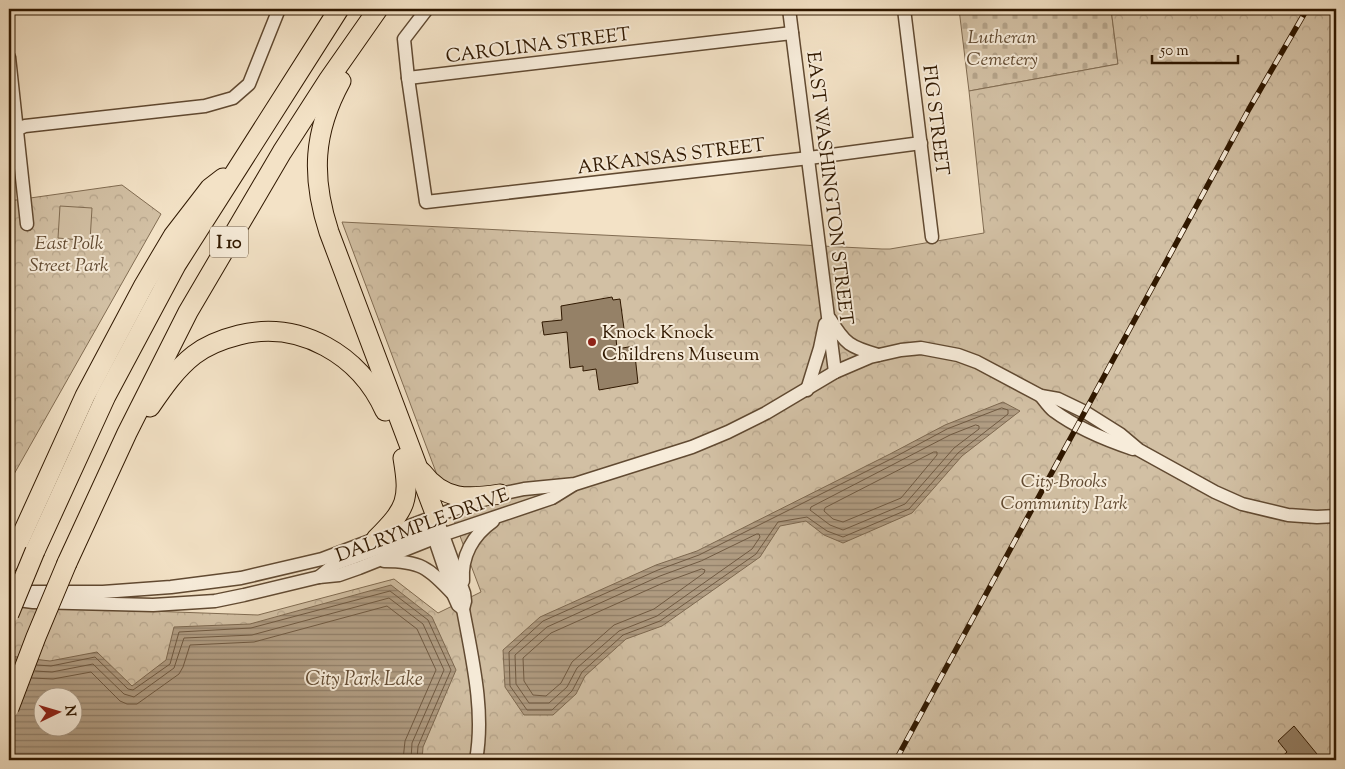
<svg xmlns="http://www.w3.org/2000/svg" width="1345" height="769" font-family="'Sorts Mill Goudy',serif">
	<style>
		.cemetery { fill: url(#cemetery-stones); stroke: #816c52 }
		.park { fill: url(#park-crowns); stroke: #816c52; fill-rule: evenodd }
		.pitch { fill: #d2c0a4; stroke: #816c52 }
		.water { fill: url(#water-rules); stroke: #7d684f; fill-rule: evenodd }
		.lines { fill: none; stroke-linecap: round; stroke-linejoin: round }
		.shore { stroke: #705a42; stroke-width: 1 }
		.building { fill: #958167; stroke: #301800 }
		.minor-casing { stroke: #614a32; stroke-width: 15 }
		.highway-casing { stroke: #301800; stroke-width: 21 }
		.minor { stroke: #f7ecda; stroke-width: 12 }
		.highway { stroke: #f3e2c6; stroke-width: 19 }
		.rail-casing { stroke: #301800; stroke-width: 5.5 }
		.rail { stroke: #f7ecda; stroke-width: 4; stroke-dasharray: 11; stroke-linecap: butt }
		.highway-bridge-casing { stroke: #301800; stroke-width: 21; stroke-linecap: butt }
		.highway-bridge { stroke: #f3e2c6; stroke-width: 19 }
		.poi-dot { fill: #8f2418; stroke: #f7ecda; stroke-width: 2 }
		.labels { text-anchor: middle; stroke-width: 4; stroke-linejoin: round; paint-order: stroke }
		.shield { fill: #f7ecda; stroke: #6c5841; stroke-width: 1 }
		.shield-label { font-size: 18px; font-weight: bold; fill: #301800 }
		.park-label { font-size: 19px; font-style: italic; fill: #614a31; stroke: #f7ecda }
		.street-label { font-size: 19px; fill: #301800; stroke: #f7ecda }
		.poi-label { font-size: 19px; fill: #301800; stroke: #f7ecda; text-anchor: start }
		.water-label { font-size: 20px; font-style: italic; fill: #644d34; stroke: #f7ecda }
	</style>
	<defs>
		<pattern id="cemetery-stones" width="16" height="16" patternUnits="userSpaceOnUse" patternTransform="scale(1.25)"><rect width="16" height="16" fill="#d2c0a4"/><path d="M2 7V4a2 2 0 0 1 4 0v3zM10 15v-3a2 2 0 0 1 4 0v3z" fill="#b5a48b"/></pattern>
		<pattern id="park-crowns" width="20" height="18" patternUnits="userSpaceOnUse" patternTransform="scale(1.25)"><rect width="20" height="18" fill="#d2c0a4"/><path d="M2 6a3 3 0 1 1 6 0M12 15a3 3 0 1 1 6 0" fill="none" stroke="#b5a48b"/></pattern>
		<pattern id="water-rules" width="6" height="5" patternUnits="userSpaceOnUse" patternTransform="scale(1.25)"><rect width="6" height="5" fill="#b19d83"/><path d="M0 2.5h6" fill="none" stroke="#907f69"/></pattern>
	</defs>
	<rect width="100%" height="100%" fill="#f3e2c6"/>
	<filter id="stains"><feTurbulence type="fractalNoise" baseFrequency=".004" numOctaves="4"/><feColorMatrix values="0 0 0 0 .2 0 0 0 0 .09 0 0 0 0 .02 0 0 0 .5 -.17"/></filter>
	<radialGradient id="worn" r=".72"><stop offset=".6" stop-color="#630" stop-opacity="0"/><stop offset="1" stop-color="#630" stop-opacity=".3"/></radialGradient>
	<polygon class="cemetery" points="959,9 1111,9 1118,64 969,91"/>
	<g class="park">
		<path d="M1111,9H1336V760H9V606L258,615L394,579L438,613L481,592L342,222L882,249H890L984,233L969,91L1118,64ZM42,696H72V726H42Z"/>
		<polygon points="122,185 161,214 9,483 9,201"/>
	</g>
	<polygon class="pitch" points="60,206 92,208 90,241 58,238"/>
	<g class="water">
		<polygon points="1003,402 1020,411 962,456 912,513 843,543 824,535 806,521 780,526 760,557 662,626 626,639 585,676 576,694 553,715 524,715 505,687 503,650 540,617 656,565 697,551 890,454 945,425"/>
		<path d="M391,585L432,617L456,670L423,747L422,760H9V656L50,661L97,652L132,686L166,660L174,627L250,624ZM42,696H72V726H42Z"/>
	</g>
	<g class="lines">
		<g class="shore">
			<polygon points="1002,408 1008,410 1008,414 958,453 909,509 843,537 827,531 807,517 778,522 756,554 660,621 623,635 582,672 572,691 552,710 527,710 510,686 509,652 543,621 658,570 699,555 893,458 947,429"/>
			<polygon points="976,425 979,426 979,429 954,448 905,504 843,530 830,525 810,510 811,507 950,435"/>
			<polygon points="934,452 937,452 937,455 901,498 843,522 833,519 824,511 825,508"/>
			<polygon points="757,534 759,534 760,537 752,549 657,616 619,631 577,668 567,687 549,703 529,703 516,684 515,655 547,627 660,576 701,561"/>
			<polygon points="702,569 705,570 704,573 654,609 614,625 572,662 561,683 546,696 533,695 524,681 523,658 551,633 663,583"/>
			<polyline points="37,665 51,666 95,657 128,689 133,690 170,664 179,632 251,628 390,591 428,620 451,670 418,746 417,760"/>
			<polyline points="35,671 52,672 93,664 124,694 134,697 174,668 184,638 252,635 389,598 423,624 444,670 412,743 411,760"/>
			<polyline points="32,678 53,679 91,672 120,701 127,704 137,704 179,674 183,667 190,645 254,642 387,606 417,629 436,670 405,741 403,760"/>
		</g>
	</g>
	<g class="building">
		<polygon points="612,297 613,300 620,299 625,336 616,338 617,349 634,346 638,383 599,390 596,369 583,371 583,366 570,368 567,332 544,335 542,322 562,320 561,306"/>
		<polygon points="1294,726 1317,754 1311,760 1278,760 1287,752 1278,741"/>
	</g>
	<g class="lines">
		<g class="minor-casing">
			<g id="minor">
				<polyline points="427,9 404,39 408,78 426,202 809,158 921,143"/>
				<polyline points="789,9 835,372"/>
				<polyline points="904,9 932,237"/>
				<polyline points="9,57 27,224"/>
				<polyline points="408,78 792,33"/>
				<polyline points="9,133 25,126 205,106 233,98 249,84 279,9"/>
				<path d="M830,319C845,344 850,347 878,355"/>
				<polyline points="807,390 820,348 825,324"/>
				<path d="M1041,396C1045,401 1049,407 1054,411C1077,428 1106,440 1133,449"/>
				<path d="M436,516L464,593L465,601L463,609C472,658 485,711 476,760"/>
				<polyline points="432,531 454,596 458,605 463,609"/>
				<path d="M384,561C420,561 428,567 453,594"/>
				<polyline points="319,577 335,564 439,526"/>
				<path d="M463,581C461,556 473,535 493,521"/>
				<polyline points="13,594 33,592 103,592 171,587 241,578 322,559 449,511 500,494 524,489 575,484 692,447 728,432 766,413 835,372 870,357 901,350 921,348 958,355 977,362 1041,396 1058,399 1085,412 1120,434 1139,450 1215,492 1242,504 1288,515 1317,517 1336,516"/>
				<polyline points="11,599 33,602 153,605 215,601 244,595 319,577 339,575 359,568 442,535 552,498 573,485"/>
			</g>
		</g>
		<g class="highway-casing">
			<g id="highway">
				<path d="M341,81C313,132 311,177 329,232L436,516"/>
				<path d="M150,407C163,388 176,369 194,355C207,345 223,339 239,335C300,320 360,355 385,411"/>
				<path d="M422,472C444,501 468,499 500,494"/>
				<path d="M376,539C407,508 410,500 403,458"/>
				<polyline points="35,551 106,396 176,265 339,9"/>
				<polyline points="9,563 85,396 144,285 173,236 210,188 223,178"/>
				<polyline points="67,563 127,433 188,312 282,152 329,79 378,9"/>
			</g>
		</g>
		<use href="#minor" class="minor"/>
		<use href="#highway" class="highway"/>
		<g class="rail-casing">
			<polyline id="rail" points="896,760 1249,109 1307,9"/>
		</g>
		<use href="#rail" class="rail"/>
		<g class="highway-bridge-casing">
			<g id="highway-bridge">
				<polyline points="9,614 35,551"/>
				<polyline points="9,708 36,637 67,563"/>
			</g>
		</g>
		<use href="#highway-bridge" class="highway-bridge"/>
	</g>
	<circle class="poi-dot" cx="592" cy="342" r="5"/>
	<g class="labels">
		<rect class="shield" x="210" y="226.5" width="38" height="31" rx="4"/>
		<g class="shield-label">
			<text x="229" y="248">I 10</text>
		</g>
		<g class="park-label">
			<text x="1002" y="43">Lutheran<tspan x="1002" dy="22">Cemetery</tspan></text>
			<text x="69" y="249">East Polk<tspan x="69" dy="22">Street Park</tspan></text>
			<text x="1064" y="487">City-Brooks<tspan x="1064" dy="22">Community Park</tspan></text>
		</g>
		<g class="street-label">
			<text transform="translate(538 44) rotate(-7)" y="7">CAROLINA STREET</text>
			<text transform="translate(937 120) rotate(83)" y="7">FIG STREET</text>
			<text transform="translate(671 155) rotate(-7)" y="7">ARKANSAS STREET</text>
			<text transform="translate(831 188) rotate(83)" y="7">EAST WASHINGTON STREET</text>
			<text transform="translate(422 524) rotate(-20)" y="7">DALRYMPLE DRIVE</text>
		</g>
		<g class="poi-label">
			<text x="602" y="338">Knock Knock<tspan x="602" dy="22">Childrens Museum</tspan></text>
		</g>
		<g class="water-label">
			<text x="364" y="685">City Park Lake</text>
		</g>
	</g>
	<rect width="1345" height="769" fill="none" stroke="#f3e2c6" stroke-width="30"/>
	<rect x="10" y="10" width="1325" height="749" fill="none" stroke="#301800" stroke-width="2.5"/>
	<rect x="15" y="15" width="1315" height="739" fill="none" stroke="#301800"/>
	<g transform="translate(58 712) rotate(85)"><circle r="24" fill="#f7ecda" stroke="#a79783"/>
	<path d="M0-4L9 19L0 12L-9 19Z" fill="#8f2418"/>
	<text y="-8" font-size="14" font-weight="bold" text-anchor="middle" fill="#301800">N</text>
	</g>
	<path d="M1152 55v8h86v-8" fill="none" stroke="#301800" stroke-width="2.5"/>
	<text x="1160" y="55" font-size="15" fill="#301800" stroke="#f7ecda" stroke-width="4" paint-order="stroke">50 m</text>
	<rect width="100%" height="100%" filter="url(#stains)"/>
	<rect width="100%" height="100%" fill="url(#worn)"/>
</svg>
